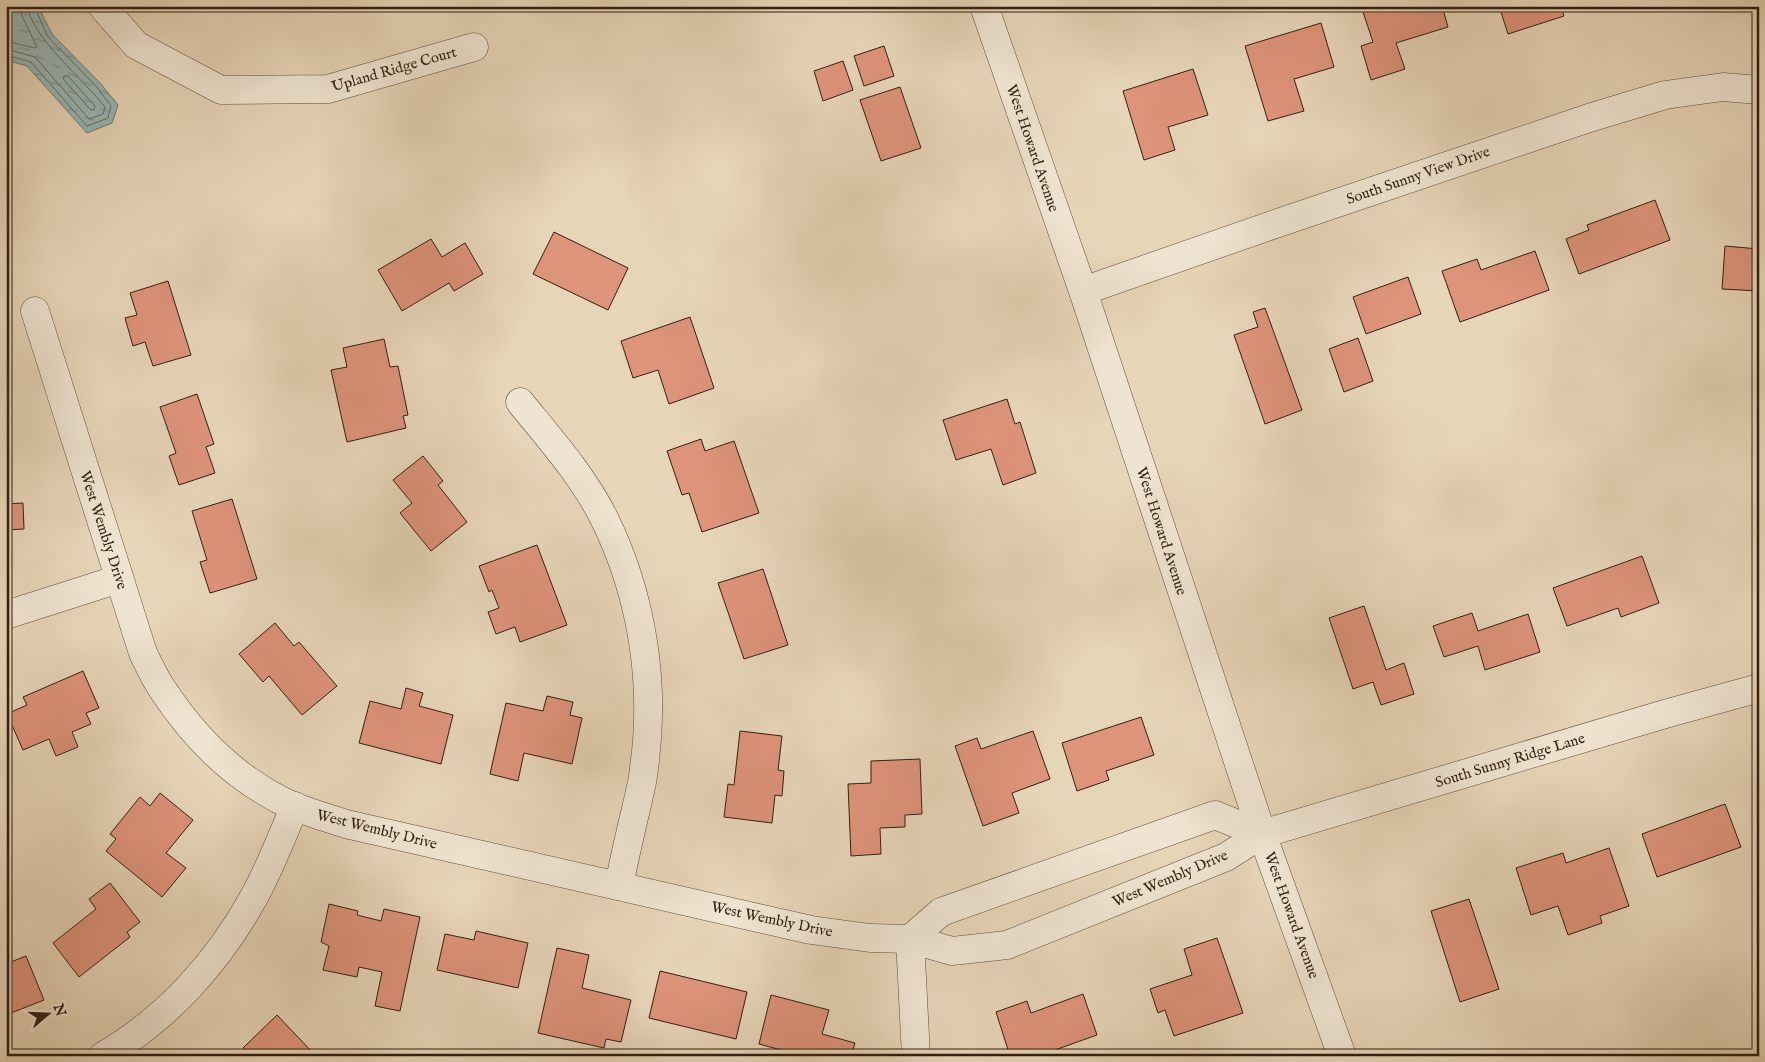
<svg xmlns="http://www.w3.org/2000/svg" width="1765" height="1062" font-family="'IM FELL English',serif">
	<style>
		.water { fill: url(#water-ripples); stroke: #6f7a75 }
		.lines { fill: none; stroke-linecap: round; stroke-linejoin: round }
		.shore { stroke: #656b64; stroke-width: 1 }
		.building { fill: #de937b; stroke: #311f12 }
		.minor-casing { stroke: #5e4c3c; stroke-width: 29 }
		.minor { stroke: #efe4d1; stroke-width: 28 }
		.labels { text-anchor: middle; stroke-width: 4; stroke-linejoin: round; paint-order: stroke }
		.street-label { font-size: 15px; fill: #311f12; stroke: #efe4d1 }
	</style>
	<defs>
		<pattern id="water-ripples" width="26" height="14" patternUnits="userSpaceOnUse" patternTransform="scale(1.25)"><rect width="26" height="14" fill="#99b7b7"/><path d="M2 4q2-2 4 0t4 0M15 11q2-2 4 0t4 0" fill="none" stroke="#7d9493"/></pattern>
	</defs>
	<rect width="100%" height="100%" fill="#e7d5b8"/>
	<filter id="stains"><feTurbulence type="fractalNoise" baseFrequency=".004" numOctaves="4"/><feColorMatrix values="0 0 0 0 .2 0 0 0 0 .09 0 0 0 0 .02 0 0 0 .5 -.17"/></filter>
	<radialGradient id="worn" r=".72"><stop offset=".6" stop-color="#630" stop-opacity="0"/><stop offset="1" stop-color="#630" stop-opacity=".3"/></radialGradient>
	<polygon class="water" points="6,6 38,6 52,34 100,83 118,105 112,123 87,133 27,66 6,60"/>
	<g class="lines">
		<g class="shore">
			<polyline points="6,41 35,48 37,47 22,16 20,6"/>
			<path d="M6,49L35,57L89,119L103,114L105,107C86,82 29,35 28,6"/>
			<polyline points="6,55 31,62 87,126 108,118 111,106 96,86 48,37 34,6"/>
			<polygon points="64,76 68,76 95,106 94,110 91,110 64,80"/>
		</g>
	</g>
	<g class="building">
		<polygon points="1361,6 1442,6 1448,27 1396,43 1405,69 1371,80 1361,46 1373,42"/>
		<polygon points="1499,6 1561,6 1564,16 1508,34"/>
		<polygon points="1321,23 1334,67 1294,79 1304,111 1268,121 1245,46"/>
		<polygon points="884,46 894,76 864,86 854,56"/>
		<polygon points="843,61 853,90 823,101 814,71"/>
		<polygon points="1193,69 1208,115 1168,127 1175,150 1144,160 1123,91"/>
		<polygon points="900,87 921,148 881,161 860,100"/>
		<polygon points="1655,200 1670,240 1579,274 1566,239 1589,230 1587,225"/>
		<polygon points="554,232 628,268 608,310 533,274"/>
		<polygon points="431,239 442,257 465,243 483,274 454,291 449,283 402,311 378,270"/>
		<polygon points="1725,246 1759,249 1759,291 1722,289"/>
		<polygon points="1535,251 1549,290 1460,322 1442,271 1477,259 1481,270"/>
		<polygon points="1408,277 1421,314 1366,334 1353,297"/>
		<polygon points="168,281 191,355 153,366 145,342 133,346 125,318 137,315 130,293"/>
		<polygon points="1265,308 1302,410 1265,424 1234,335 1258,327 1253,312"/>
		<polygon points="690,317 714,388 669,404 658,370 633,378 621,341"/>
		<polygon points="1358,338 1373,381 1344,392 1329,349"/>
		<polygon points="384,339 390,367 398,366 408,415 403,416 406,428 347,442 331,370 347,367 343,348"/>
		<polygon points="197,394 214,444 206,447 215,473 179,485 169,456 176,453 160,407"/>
		<polygon points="1007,399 1015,424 1020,422 1036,473 1003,485 991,449 956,460 943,420"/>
		<polygon points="701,439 705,451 734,441 759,513 702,532 689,493 682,495 667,451"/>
		<polygon points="423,456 443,481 438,485 467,522 431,551 400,513 412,503 393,480"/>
		<polygon points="232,499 257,579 210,593 200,562 207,560 192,511"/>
		<polygon points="23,503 24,529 6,530 6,504"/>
		<polygon points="537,545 567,625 520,642 515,627 496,634 488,612 499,608 492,590 489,592 479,566"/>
		<polygon points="1642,556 1659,603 1621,617 1618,608 1567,626 1553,588"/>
		<polygon points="763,569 788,645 744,659 718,583"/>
		<polygon points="1364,606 1386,670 1404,663 1414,694 1381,705 1373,682 1353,689 1329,618"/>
		<polygon points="1472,613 1478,631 1528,614 1540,652 1485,670 1478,646 1444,657 1433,626"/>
		<polygon points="275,623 294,646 299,642 337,686 302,715 269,676 263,682 239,654"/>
		<polygon points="83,671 99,708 86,713 91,724 72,732 78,747 56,756 49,739 23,750 7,714 27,705 23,697"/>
		<polygon points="406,688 423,693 419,706 453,715 441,764 359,743 370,701 401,709"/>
		<polygon points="547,696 573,702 570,715 582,718 572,764 524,753 518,781 490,774 506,703 543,711"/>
		<polygon points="1141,717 1154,755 1106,771 1109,780 1077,791 1062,743"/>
		<polygon points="740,731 782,736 778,770 784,771 782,796 775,795 772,823 724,817 728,784 734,785"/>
		<polygon points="1033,731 1050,779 1012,793 1019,813 983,826 955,746 977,738 981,749"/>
		<polygon points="920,759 922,814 905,815 905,827 880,828 881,854 851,856 848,784 871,783 871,761"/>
		<polygon points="160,793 193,820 166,853 186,868 162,897 106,851 116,839 110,834 140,797 150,806"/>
		<polygon points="1725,804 1741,847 1657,877 1642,834"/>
		<polygon points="1609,848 1629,906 1600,916 1602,923 1568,935 1558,906 1531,915 1516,868 1563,853 1566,863"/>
		<polygon points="110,883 140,922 127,932 130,937 79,977 53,943 96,909 89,899"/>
		<polygon points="1469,899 1499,989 1460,1002 1431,911"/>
		<polygon points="329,904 358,911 357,915 381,921 384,909 420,917 400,1011 375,1006 382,972 359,967 357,977 323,970 329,946 321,942"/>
		<polygon points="476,931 528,943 518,988 437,970 445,934 474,940"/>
		<polygon points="1217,938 1243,1013 1174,1036 1165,1010 1158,1013 1150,989 1192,975 1184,949"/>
		<polygon points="557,948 589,955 582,988 631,1000 621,1042 606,1039 604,1048 538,1033"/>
		<polygon points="26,956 44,1000 6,1015 6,964"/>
		<polygon points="660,971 747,992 736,1039 649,1018"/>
		<polygon points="1083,994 1097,1035 1038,1056 1010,1056 996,1012 1027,1001 1031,1013"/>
		<polygon points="771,995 829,1010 822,1034 855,1043 851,1056 803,1056 759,1044"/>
		<polygon points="277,1015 314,1054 313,1056 249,1056 243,1048"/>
	</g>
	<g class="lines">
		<g class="minor-casing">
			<g id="minor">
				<polyline points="102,6 136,45 221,90 328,89 474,47"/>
				<polyline points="984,6 1083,291 1262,834 1342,1056"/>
				<polyline points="1083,291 1278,223 1589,118 1665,95 1723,87 1759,90"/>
				<path d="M35,311L143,653C149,665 155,679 163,690C193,736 233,776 282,801C302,811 325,817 346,824L811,930L870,938L910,939L952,951L1007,945L1226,857L1262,834L1665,714L1759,688"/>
				<path d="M520,402C550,439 583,476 604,518C642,595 656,683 644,768C643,782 639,795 636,809C630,834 624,860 619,886"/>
				<polyline points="6,615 119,579"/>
				<polyline points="910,939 941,912 1215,815 1262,834"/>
				<polyline points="910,939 916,1056"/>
				<path d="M103,1056C167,1019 219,961 254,897C270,868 282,836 295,806"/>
			</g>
		</g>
		<use href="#minor" class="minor"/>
	</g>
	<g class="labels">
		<g class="street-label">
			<text transform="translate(394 69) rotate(-16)" y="5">Upland Ridge Court</text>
			<text transform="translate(1033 148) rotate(71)" y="5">West Howard Avenue</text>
			<text transform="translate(1418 175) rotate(-19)" y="5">South Sunny View Drive</text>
			<text transform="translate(104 530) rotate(72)" y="5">West Wembly Drive</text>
			<text transform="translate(1162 531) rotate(72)" y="5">West Howard Avenue</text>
			<text transform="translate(1510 760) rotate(-17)" y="5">South Sunny Ridge Lane</text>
			<text transform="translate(377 829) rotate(14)" y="5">West Wembly Drive</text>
			<text transform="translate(1170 878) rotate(-23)" y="5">West Wembly Drive</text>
			<text transform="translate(1292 915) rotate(70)" y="5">West Howard Avenue</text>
			<text transform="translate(772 919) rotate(12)" y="5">West Wembly Drive</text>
		</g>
	</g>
	<rect width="1765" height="1062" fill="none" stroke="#e7d5b8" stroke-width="25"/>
	<rect x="8" y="8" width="1750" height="1047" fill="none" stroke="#311f12" stroke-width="2.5"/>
	<rect x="12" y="12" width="1740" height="1037" fill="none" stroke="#311f12"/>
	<g transform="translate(48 1014) rotate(71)" stroke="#efe4d1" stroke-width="4" paint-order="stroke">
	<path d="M0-4L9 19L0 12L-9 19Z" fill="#311f12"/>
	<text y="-8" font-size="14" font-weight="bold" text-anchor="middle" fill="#311f12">N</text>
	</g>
	<rect width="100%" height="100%" filter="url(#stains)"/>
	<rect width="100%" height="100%" fill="url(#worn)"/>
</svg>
